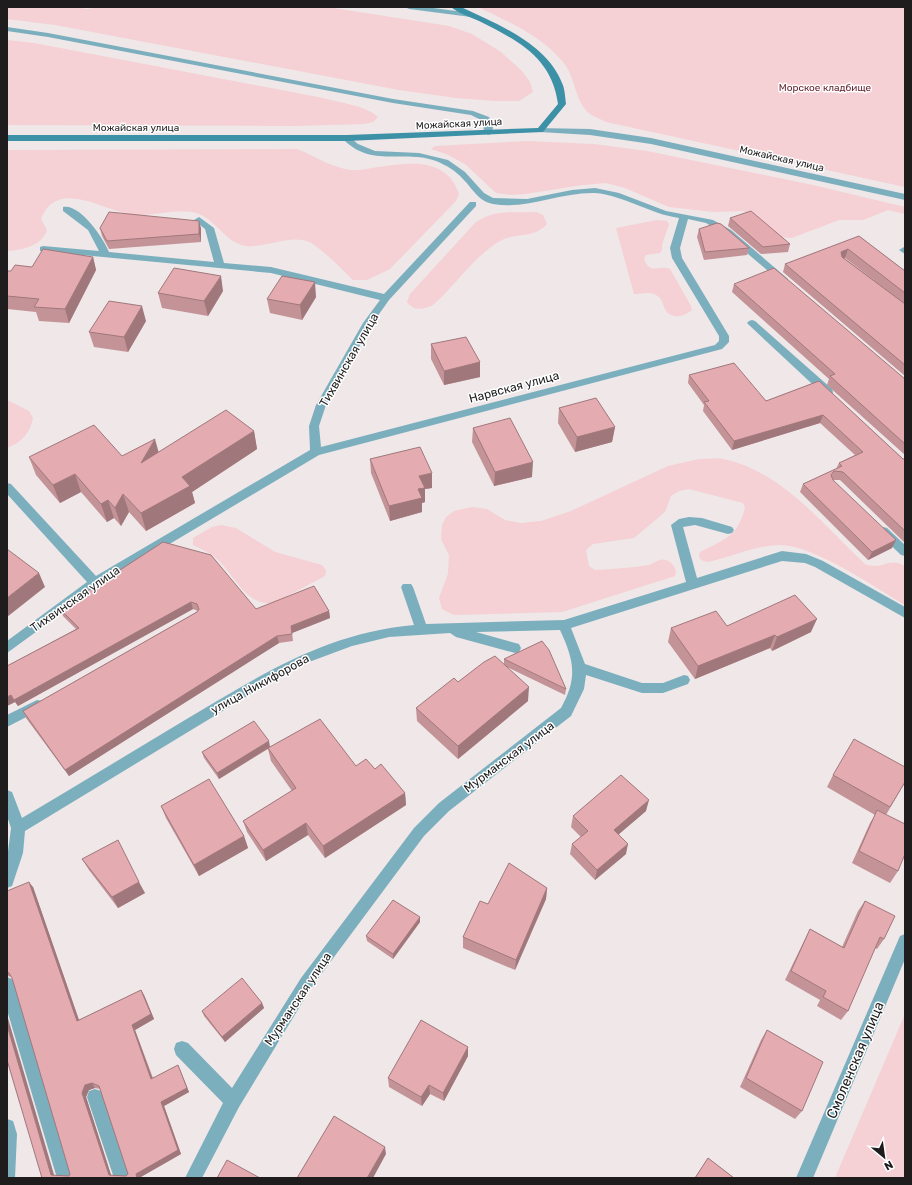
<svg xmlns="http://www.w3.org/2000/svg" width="912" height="1185" font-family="Rubik,sans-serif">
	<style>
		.green { fill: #f5d0d4 }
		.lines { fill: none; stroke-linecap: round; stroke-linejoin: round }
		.service { fill: #7cafbe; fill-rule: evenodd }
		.minor { fill: #7cafbe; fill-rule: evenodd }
		.secondary { fill: #3d91a7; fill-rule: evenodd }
		.wall { fill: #c49398; fill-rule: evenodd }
		.shaded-wall { fill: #a0787c }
		.building { fill: #e4abb1; stroke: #a0787c; fill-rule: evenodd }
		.labels { text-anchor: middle; stroke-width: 3; stroke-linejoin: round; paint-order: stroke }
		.far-park-label { font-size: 10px; fill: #611e2b; stroke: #fff }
		.far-street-label { font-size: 10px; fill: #1e1c1c; stroke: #fff }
		.street-label { font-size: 12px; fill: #1e1c1c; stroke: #fff }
		.near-street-label { font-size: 14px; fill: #1e1c1c; stroke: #fff }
	</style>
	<rect width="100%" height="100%" fill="#efe7e8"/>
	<g class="green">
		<polygon points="7,7 74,7 87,9 101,7 327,7 449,26 472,34 501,52 522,71 530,82 533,92 519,101 496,101 456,98 399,90 55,25 7,19"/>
		<path d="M478,7H905V187L606,122C601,119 594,117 590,114C574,101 576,77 563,62C542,36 507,21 478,7Z"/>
		<path d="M7,40L34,43L323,98C340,103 365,105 378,117L373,122L364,124L294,126L7,125Z"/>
		<polygon points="527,141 594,144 647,151 813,185 905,207 905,214 888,210 863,220 839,220 792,238 779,237 753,214 742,211 714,212 669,207 625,188 606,183 583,185 525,194 511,195 496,193 465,164 446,154 431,149 435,146"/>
		<path d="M297,149C315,156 332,168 351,170C357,171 366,169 372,168C405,163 446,155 459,194L456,201L390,269L367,280H353C344,271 319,246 309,242C290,234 266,248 246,246C226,243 217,221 199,214C183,207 154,216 135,215C106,213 58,176 41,219L47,230C42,246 22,250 7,251V150Z"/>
		<path d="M536,212L543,215L547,224C534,239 516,232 500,241C473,257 456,285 433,305C424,309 414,312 407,302L410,294L475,223C494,209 513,213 536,212Z"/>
		<path d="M657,220L667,221L669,224L662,245V250L660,253L646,255L644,259C651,276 657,264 670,269L691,306L692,310C687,314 681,317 675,316C661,314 666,300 656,295C650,291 640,294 634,294L616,228Z"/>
		<path d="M7,400L29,411L33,418C30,433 22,442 7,448Z"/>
		<path d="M699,459C707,459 716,458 723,459C782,471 823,525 865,564C884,571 888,556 905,566V605C874,587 814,545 780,545C756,545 732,557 708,562L701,560L699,556L700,552C725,539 738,537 745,507L743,503L689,489L679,491L671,496L665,512L634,538L593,544L586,550L589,566L595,570C612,569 631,568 648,565C654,564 659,558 665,560C672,561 678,570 675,576L562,612L454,615L442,609L439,598L448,574L449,555L441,539L442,525L446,517L454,511L472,507L487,509L505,520L521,523L541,521L571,511L668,466Z"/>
		<path d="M221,525L236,528L275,552L322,565L326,570L325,576L274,603C246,607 235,575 217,559C211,553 201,549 193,545V538L212,527Z"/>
		<polygon points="905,1014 905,1178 835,1178"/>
	</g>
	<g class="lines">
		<g class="service">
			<polygon points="405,7 426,7 471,13 475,15 471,17 409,9"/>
			<path d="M347,135L358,144L375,151L419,153L448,160L465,172L484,193L493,198L527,199L572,190L595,188L619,193L666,211L713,220L731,230L788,279L783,282L780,281L722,232L706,223L688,219L680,248L682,258L729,336V342L722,349L319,455L99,586L7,653V641L87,582L7,494V483L11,484L96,576L310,450L309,426L316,405L363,323L380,300L271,273L40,251V247L43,246L99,251L88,230L63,211V207C80,203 104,239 109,252L214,262L205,229L194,220L199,217L214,228L224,263L271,267L384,294L470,202H476V206L389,300L372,324L326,405L319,426L321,447L715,345L719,341V336L672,258L670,248L679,218C650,214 623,195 595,193C560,192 528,210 493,204C478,201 473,189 463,179C456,171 446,165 436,161C404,149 372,168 344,140V136Z"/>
			<polygon points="904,247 905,247 905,254 899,250"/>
			<polygon points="752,320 755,321 832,389 833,392 832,395 824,395 749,325 747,323 749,321"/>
			<path d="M689,517L702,518L732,527L734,530L732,533L728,534L695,525L683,527L697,578L782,551L806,554L823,561L905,607V618L815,567L805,563L782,561L571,628L585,664L642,683H663L684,675L688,676L690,680L688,684L663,693H642L586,675L584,689L571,716L449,811L424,836L311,988L239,1107L202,1178H185L223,1103L176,1055L174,1049L176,1043L182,1041L188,1043L232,1088L301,978L414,828L439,803L561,708C578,678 574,660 560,630L476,632L519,644L521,648L519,652L515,653L456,637L450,633L389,637L352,646L309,662L262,687L25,831L23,853L12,886L7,888V859L11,828L7,816V790L12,792L22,818C74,787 127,755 180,723C256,678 323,633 414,625L401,587L403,584H411L413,587L426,624L564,620L686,582L671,525L679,519Z"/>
			<polygon points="883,527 887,528 905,545 905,556 901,555 879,534 877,531 879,528"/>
			<polygon points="37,700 42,701 43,705 42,709 7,727 7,715"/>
			<polygon points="905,934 905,959 813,1178 796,1178 900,936"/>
			<polygon points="7,977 12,979 15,984 73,1178 57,1178 7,1010"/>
			<polygon points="95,1089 101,1091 130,1178 114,1178 87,1097 89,1091"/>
			<polygon points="7,1119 13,1121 17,1134 15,1178 7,1178"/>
		</g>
		<g class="minor">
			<polygon points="7,27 48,33 393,99 473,111 489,117 493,128 491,134 488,135 484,132 483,121 471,115 393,103 48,37 7,31"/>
			<polygon points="537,128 590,129 651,138 905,194 905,200 651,144 590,135 540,132 536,130"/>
		</g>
		<path class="secondary" d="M451,7H461C497,24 546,43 562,83C565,89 565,97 566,104L543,132L347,141H7V135H347L538,128L558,104C552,57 517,40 479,21C470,17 458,13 451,7Z"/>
	</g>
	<g class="wall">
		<polygon points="730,218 790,244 788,252 761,254 728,226"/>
		<polygon points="100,228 201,228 201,242 109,249 102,236"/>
		<polygon points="699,229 749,248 747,255 704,260 697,237"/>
		<path d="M859,236L905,271V376L783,272L785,264ZM844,258H845L878,283Z"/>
		<polygon points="93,257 96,270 69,323 39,321 36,312 7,309 7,271 11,271"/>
		<polygon points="734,284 905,379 905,455 827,385 829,379 732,292"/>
		<polygon points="223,291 208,316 162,308 158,293"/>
		<polygon points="316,297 302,320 270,313 267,299"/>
		<polygon points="146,321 128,352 94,347 89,332"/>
		<polygon points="431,344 480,362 480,377 444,385 431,359"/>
		<polygon points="689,375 766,401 819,381 903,459 905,459 905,542 904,542 840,480 833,480 892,548 868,560 800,492 803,484 836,469 839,463 855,455 820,423 732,450 703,411 704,405 688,383"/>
		<polygon points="559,408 615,427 612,442 575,452 558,423"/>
		<polygon points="473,428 532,477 494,486 472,442"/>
		<polygon points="254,431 257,449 192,492 195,503 146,531 129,512 121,526 114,518 107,522 81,492 60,503 36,475 29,457 122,456 159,452"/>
		<polygon points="370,459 432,488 425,489 425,502 422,503 422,512 390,521 371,473"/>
		<polygon points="163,542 256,609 329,611 330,618 292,633 293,641 279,643 69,776 26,718 23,711 197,612 198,611 193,609 18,706 15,702 7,706 7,666 76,629 63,616 60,609"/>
		<polygon points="727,626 811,632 772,651 770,648 695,679 668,642 671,628"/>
		<polygon points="504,659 566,689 565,695 507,667 528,701 458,759 417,721 416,708 458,682 504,664"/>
		<polygon points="270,747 356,766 375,769 405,793 406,805 325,858 308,835 266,861 247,832 243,821 292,791 271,761 268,749 219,779 204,758 202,752"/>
		<polygon points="833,775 905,782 886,815 898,871 890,883 852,863 870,823 875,815 827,787"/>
		<polygon points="161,806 244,836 248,848 199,876 166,818"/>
		<polygon points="646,811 619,834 626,854 595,880 570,854 572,844 581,837 571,827 573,816"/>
		<polygon points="82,859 145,893 118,908 89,870"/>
		<path d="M33,887L79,1020L141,990L144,995L154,1019L135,1030L153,1078L180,1070L189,1092L164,1106L181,1154L139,1178H42L55,1175L69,1176L70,1174L12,977L8,976H7V891ZM95,1088L100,1089L128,1174L126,1176L111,1175L86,1097L89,1090Z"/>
		<polygon points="547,888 546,899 515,970 463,948 463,937 488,904"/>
		<polygon points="865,901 884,939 877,949 875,948 848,1011 841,1020 817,1006 820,1000 785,980 805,939 810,929 842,947 858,911"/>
		<polygon points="420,922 393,959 367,941 366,936"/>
		<polygon points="262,1003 264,1008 225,1042 204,1016 202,1011"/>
		<polygon points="767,1030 802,1111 795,1119 740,1087 761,1040"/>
		<polygon points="468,1047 468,1056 444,1101 430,1094 422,1106 389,1087 388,1078"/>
		<polygon points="708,1158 734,1178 695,1178"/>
	</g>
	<g class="shaded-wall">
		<polygon points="199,221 201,228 201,242 199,234"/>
		<polygon points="848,249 845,258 838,261 841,252"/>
		<polygon points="93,257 96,270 69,323 65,309"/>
		<polygon points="221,276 223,291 208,316 204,301"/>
		<polygon points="315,282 316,297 302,320 300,305"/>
		<polygon points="142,306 146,321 128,352 124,337"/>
		<polygon points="480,362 480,377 444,385 444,371"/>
		<polygon points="823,415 820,423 732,450 734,441"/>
		<polygon points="615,427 612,442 575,452 577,437"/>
		<polygon points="254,431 257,449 192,492 195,503 146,531 141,513 182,477"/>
		<polygon points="155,439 160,457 141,463"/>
		<polygon points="533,462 532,477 494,486 495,472"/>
		<polygon points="432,473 432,488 425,489 425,502 422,503 422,512 390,521 389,506 418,489 419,476"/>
		<polygon points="75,474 81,492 60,503 53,485"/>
		<polygon points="123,494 129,512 121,526 115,508"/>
		<polygon points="108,500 114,518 107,522 101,504"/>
		<polygon points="896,540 892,548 868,560 872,552"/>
		<polygon points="39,573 45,587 7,617 7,598"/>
		<polygon points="191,602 193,609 18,706 14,700"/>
		<polygon points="329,611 330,618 292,633 293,641 291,626"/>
		<polygon points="817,619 811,632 772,651 777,637"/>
		<polygon points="775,635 770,648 695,679 698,666"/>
		<polygon points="277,636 279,643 69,776 65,770"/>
		<polygon points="529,687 528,701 458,759 458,746"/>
		<polygon points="11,695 15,702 7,706 7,697"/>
		<polygon points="269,741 270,747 219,779 217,773"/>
		<polygon points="405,793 406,805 325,858 323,846"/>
		<polygon points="649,800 646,811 612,840 614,830"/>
		<polygon points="306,823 308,835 266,861 263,850"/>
		<polygon points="244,836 248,848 199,876 194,865"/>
		<polygon points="628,844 626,854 595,880 597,870"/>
		<polygon points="29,882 33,887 81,1026 77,1021"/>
		<polygon points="139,882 145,893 118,908 112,897"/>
		<polygon points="547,888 546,899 515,970 516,960"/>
		<polygon points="420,917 420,922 393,959 393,954"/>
		<polygon points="141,990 144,995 154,1019 135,1030 154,1083 151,1079 132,1025"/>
		<polygon points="262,1003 264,1008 225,1042 222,1037"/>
		<polygon points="7,1015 55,1178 51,1175 7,1025"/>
		<polygon points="468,1047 468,1056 444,1101 443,1093"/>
		<polygon points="178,1065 180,1070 189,1092 164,1106 181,1154 139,1178 137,1178 136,1174 161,1102"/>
		<polygon points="92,1083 95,1088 89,1090 86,1097 112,1178 109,1175 82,1093 85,1085"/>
		<polygon points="429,1085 430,1094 422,1106 421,1097"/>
		<polygon points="385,1147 386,1154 373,1178 367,1178"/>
	</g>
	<g class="building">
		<polygon points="751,211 790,244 763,247 730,218"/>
		<polygon points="109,212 199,221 199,234 107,241 100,228"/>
		<polygon points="717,223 721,224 749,248 705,252 699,229"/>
		<polygon points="859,236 905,271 905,293 848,249 841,252 842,257 905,304 905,365 785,264"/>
		<polygon points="43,249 93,257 65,309 34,307 39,299 7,296 7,271 11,271 15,265 32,267"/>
		<polygon points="174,268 221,276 204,301 158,293"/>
		<polygon points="774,268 905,379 905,444 830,376 835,374 734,284"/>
		<polygon points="282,276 315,282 300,305 267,299"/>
		<polygon points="109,301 142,306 124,337 89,332"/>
		<polygon points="466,337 480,362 444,371 431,344"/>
		<polygon points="734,363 766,401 819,381 903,459 905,459 905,531 843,472 834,471 831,475 833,480 896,540 872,552 803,484 842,466 839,463 863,452 823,415 734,441 704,402 709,401 689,375"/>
		<polygon points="596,398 615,427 577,437 559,408"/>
		<polygon points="226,410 254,431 182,477 190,486 141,513 123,494 115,508 108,500 101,504 75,474 53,485 29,457 94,425 122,456 155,439 141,463"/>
		<polygon points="510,418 533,462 495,472 473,428"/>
		<polygon points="420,447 432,473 419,476 425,488 418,489 422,498 389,506 370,459"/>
		<polygon points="163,542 211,555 256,609 314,586 329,611 291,626 292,634 277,636 65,770 23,711 197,612 199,609 197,604 191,602 14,700 11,695 7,697 7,666 79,628 60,609"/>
		<polygon points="7,549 39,573 7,598"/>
		<polygon points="795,595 817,619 777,637 775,635 698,666 671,628 716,611 727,626"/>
		<polygon points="542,641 549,650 566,689 504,659"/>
		<polygon points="495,656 529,687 458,746 416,708 454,678 458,682 484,662"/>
		<polygon points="320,719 356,766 366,759 375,769 381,764 405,793 323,846 306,823 263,850 243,821 296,788 268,748"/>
		<polygon points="254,721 269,741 217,773 202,752"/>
		<polygon points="854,739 905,767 905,782 890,807 833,775"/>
		<polygon points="621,775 649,800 614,830 628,844 597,870 572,844 588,831 573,816"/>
		<polygon points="209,779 244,836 194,865 161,806"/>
		<polygon points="877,810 905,824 905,854 898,871 859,851"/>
		<polygon points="118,840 139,882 112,897 82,859"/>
		<polygon points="509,863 547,888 516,960 463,937 480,901 488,904"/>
		<path d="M29,882L77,1021L141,990L151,1014L132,1025L151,1079L178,1065L187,1088L161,1102L178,1150L136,1174L137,1178H42L7,1060V1025L51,1175L69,1176L70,1174L12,978L9,973L7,972V891ZM92,1083L99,1086L128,1174L126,1176L109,1175L82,1093L85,1085Z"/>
		<polygon points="393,900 420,917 393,954 366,936"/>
		<polygon points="865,901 895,916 884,939 880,937 848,1011 823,997 826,991 791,971 810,929 844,948"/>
		<polygon points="242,978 262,1003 222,1037 202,1011"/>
		<polygon points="421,1020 468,1047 443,1093 429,1085 421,1097 388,1078"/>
		<polygon points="767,1030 823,1062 802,1111 746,1078"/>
		<polygon points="334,1116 385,1147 367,1178 297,1178"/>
		<polygon points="708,1158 734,1178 695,1178"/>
		<polygon points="227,1160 260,1178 217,1178"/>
	</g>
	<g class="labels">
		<g class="far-park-label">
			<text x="825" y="91">Морское кладбище</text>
		</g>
		<g class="far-street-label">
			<text transform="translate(459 123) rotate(-3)" y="4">Можайская улица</text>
			<text x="136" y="131">Можайская улица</text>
			<text transform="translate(782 158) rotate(13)" y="4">Можайская улица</text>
		</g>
		<g class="street-label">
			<text transform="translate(349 360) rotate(-60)" y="4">Тихвинская улица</text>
			<text transform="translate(514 387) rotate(-15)" y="4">Нарвская улица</text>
			<text transform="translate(75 599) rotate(-35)" y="4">Тихвинская улица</text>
			<text transform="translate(260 684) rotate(-29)" y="4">улица Никифорова</text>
			<text transform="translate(509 757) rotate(-37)" y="4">Мурманская улица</text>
			<text transform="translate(298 999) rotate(-56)" y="4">Мурманская улица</text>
		</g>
		<g class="near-street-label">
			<text transform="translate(855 1060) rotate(-67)" y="5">Смоленская улица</text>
		</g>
	</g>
	<rect width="912" height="1185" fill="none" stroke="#1e1c1c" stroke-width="16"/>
	<g transform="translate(884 1157) rotate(151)" stroke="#ffffff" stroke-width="3" paint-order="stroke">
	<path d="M0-3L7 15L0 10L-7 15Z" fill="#1e1c1c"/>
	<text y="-6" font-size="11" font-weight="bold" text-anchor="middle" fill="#1e1c1c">N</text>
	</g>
</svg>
